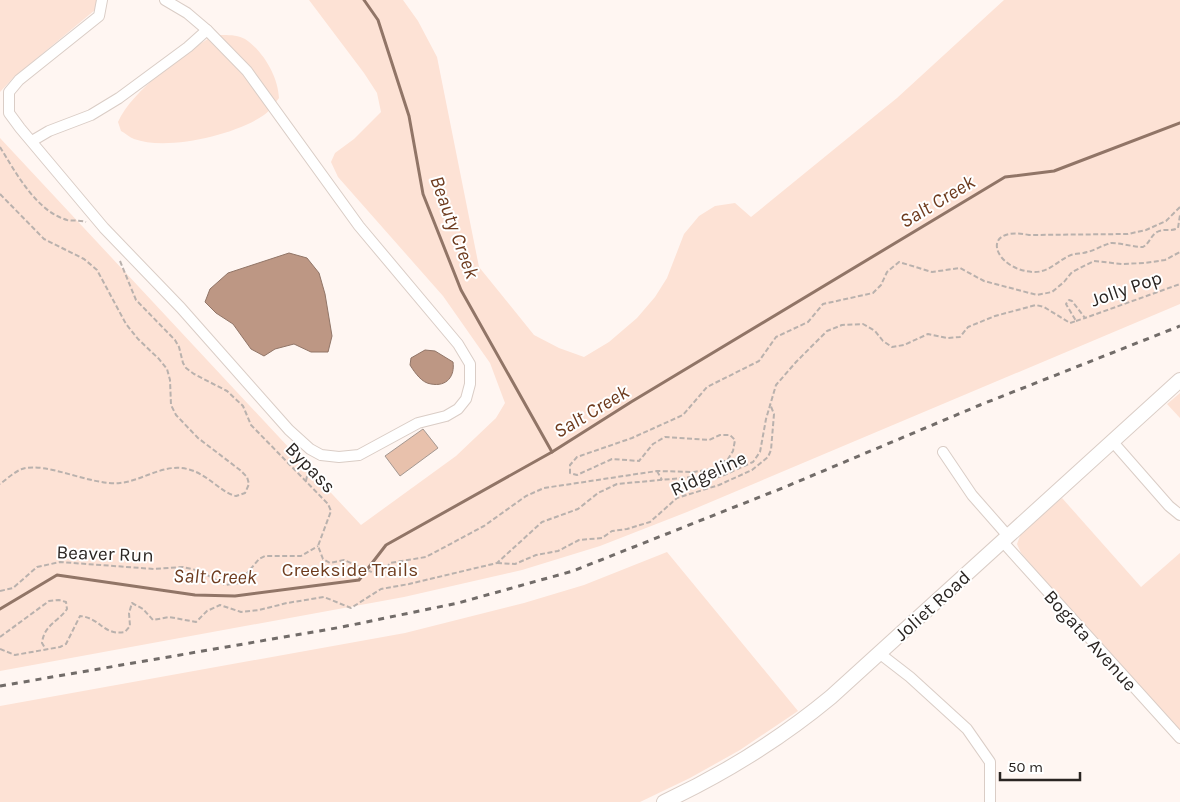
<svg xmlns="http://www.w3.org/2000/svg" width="1180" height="802" font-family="Karla,sans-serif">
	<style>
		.green { fill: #fde2d5 }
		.water { fill: #bd9784; stroke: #917567 }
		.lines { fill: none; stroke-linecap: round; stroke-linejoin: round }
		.stream { stroke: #917567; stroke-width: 3 }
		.building { fill: #e8c1ac; stroke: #a49790 }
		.minor-casing { stroke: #dacdc6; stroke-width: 12 }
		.major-casing { stroke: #dacdc6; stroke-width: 16 }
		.path { stroke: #b9b1ad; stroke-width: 2; stroke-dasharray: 5 2.5; stroke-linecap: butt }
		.minor { stroke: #fff; stroke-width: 10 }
		.major { stroke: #fff; stroke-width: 14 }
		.rail { stroke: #726c69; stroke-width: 3; stroke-dasharray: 6 6; stroke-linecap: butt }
		.labels { text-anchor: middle; stroke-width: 4; stroke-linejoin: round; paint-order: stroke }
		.street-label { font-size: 19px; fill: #2a2522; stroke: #fff }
		.park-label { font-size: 19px; fill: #6e3c1e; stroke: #fff }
		.water-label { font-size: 20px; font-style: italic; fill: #6e3b1e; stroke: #fff }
	</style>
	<rect width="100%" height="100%" fill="#fff6f2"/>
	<g class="green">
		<polygon points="0,0 107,0 13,78 0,92"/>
		<polygon points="309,0 403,0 418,21 437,57 479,267 534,335 559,348 584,357 609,342 637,318 655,297 667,278 684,234 699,216 715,206 735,203 751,217 897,98 1004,0 1180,0 1180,304 687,512 600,546 522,570 404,597 0,671 0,138 361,525 456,456 496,418 505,403 490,363 443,296 338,177 331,162 335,153 354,139 381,112 377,93 364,73"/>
		<path d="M214,35C224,35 237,34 245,39C263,51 278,76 279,98C275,103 270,111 264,115C235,135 167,151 134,139C129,137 125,133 121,131L118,122C133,89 184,54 214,35Z"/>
		<polygon points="1180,393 1180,418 1167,404"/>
		<polygon points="1062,498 1141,587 1180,553 1180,736 1021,553 1017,544 1021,533"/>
		<polygon points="667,552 798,711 740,750 690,778 640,802 0,802 0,706 405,633 524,603 584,585"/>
	</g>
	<g class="water">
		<polygon points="289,253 307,258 319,273 325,294 332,336 328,352 311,352 294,344 275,349 264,356 251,349 233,324 216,313 205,302 210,289 228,273"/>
		<path d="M425,350L435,351L453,362C455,376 447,387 431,384C422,383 415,373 410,365L411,358Z"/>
	</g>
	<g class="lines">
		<g class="stream">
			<polyline points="364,0 378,20 409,116 423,194 461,290 552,452"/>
			<polyline points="0,609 57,575 195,595 235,596 359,580 386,545 552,452 631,402 1005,177 1054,171 1180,123"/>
		</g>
	</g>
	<polygon class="building" points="423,429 438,448 400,476 385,456"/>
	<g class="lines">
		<g class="minor-casing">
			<g id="minor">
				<polyline points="102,0 99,16 19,80 9,92 9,113 20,128 104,228 181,308 289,430 310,449 321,455 339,457 359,455 418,423 446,416 458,409 466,399 470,384 470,364 458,344 359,226 247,71 207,30 187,13 165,0"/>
				<polyline points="32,141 49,131 91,115 119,98 188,47 207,30"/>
				<polyline points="1112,441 1169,506 1180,515"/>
				<polyline points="943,452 972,495 1008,536"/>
				<polyline points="1002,541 1180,738"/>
				<polyline points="879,653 910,677 967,729 990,762 990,802"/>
			</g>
		</g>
		<g class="major-casing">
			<path id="major" d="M664,802C726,773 779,740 831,697L1180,380"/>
		</g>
		<g class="path">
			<path d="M0,147C16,173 36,211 67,220C73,221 80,220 86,222"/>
			<path d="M0,194L44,239L84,259L97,270L126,324L138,339L159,359L167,369L170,380L171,405L176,415L198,438L240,470L247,477L249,484L245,493L236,496C221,493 207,473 187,469C164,463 142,481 120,483C91,486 46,461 22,469C14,472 7,479 0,484"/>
			<path d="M1180,207L1166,221L1146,230L1128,234L1029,235C978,225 994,270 1033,272C1049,273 1058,260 1071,255C1076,253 1082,254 1087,252C1093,251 1099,247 1105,245C1108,244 1109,243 1112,243C1122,243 1132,247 1143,247C1150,243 1151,235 1157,232C1164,228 1171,232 1178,228L1180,215"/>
			<polyline points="120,261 136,300 175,340 179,347 183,363 186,368 194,374 227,391 243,406 251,425 328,504 331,511 318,546 323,559 330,563 344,560 376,574 383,573 390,563 426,557 484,526 526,496 544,488 657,471 694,472 711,469 728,459 733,451 735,440 730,435 720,435 709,440 665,437 653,444 639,461 612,459 577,475 570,473 570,465 577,457 632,438 683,415 707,387 759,361 776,337 808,322 823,304 873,293 881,285 887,272 899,262 932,272 960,268 984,281 1037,295 1052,292 1064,282 1072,272 1094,261 1122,264 1145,263 1165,260 1180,252"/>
			<polyline points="1076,321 1085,318"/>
			<polyline points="657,471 662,480"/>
			<polyline points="306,481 310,461"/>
			<polyline points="497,563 515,564 536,555 558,551 579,540 602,538 612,531 627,529 650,522 677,498 719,485 752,470 768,457 771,450 774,414 770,404"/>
			<polyline points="0,591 13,588 37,567 60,562 154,569 183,567 200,571 225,585 239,583 259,559 265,556 301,556 318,546"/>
			<path d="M0,637L49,601L59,600L66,602L67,609C57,623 44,625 42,643L45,648"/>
			<path d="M0,649L15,655L60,647L66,644L80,616C101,618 103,636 125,632L130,626L129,613L132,603L143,609L153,620L169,617L196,622L207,611L220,605L241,612L259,610L287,603L324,597L351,608L381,589L409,584L497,563L542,522L578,509L598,493L617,484L693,477L705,481L722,476L753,462L760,452L766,419L776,385L796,362L827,331L842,325L863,324L875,331L883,341L892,347L904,345L928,334L947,338L960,337L968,327L995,316L1036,305L1044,307L1070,323L1076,321L1066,304L1069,300L1072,301L1085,318L1180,284"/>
		</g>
		<use href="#minor" class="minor"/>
		<use href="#major" class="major"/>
		<polyline class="rail" points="0,686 342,627 458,603 573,571 785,487 980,405 1180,326"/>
	</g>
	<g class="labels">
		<g class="street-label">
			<text transform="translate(1126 288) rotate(-19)" y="7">Jolly Pop</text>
			<text transform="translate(311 467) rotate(46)" y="7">Bypass</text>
			<text transform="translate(708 473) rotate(-25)" y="7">Ridgeline</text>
			<text transform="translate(105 553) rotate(2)" y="7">Beaver Run</text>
			<text transform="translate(932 605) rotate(-42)" y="7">Joliet Road</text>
			<text transform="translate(1091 640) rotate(48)" y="7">Bogata Avenue</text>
		</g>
		<g class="park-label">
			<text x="350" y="576">Creekside Trails</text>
		</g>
		<g class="water-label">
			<text transform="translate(937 201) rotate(-31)" y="7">Salt Creek</text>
			<text transform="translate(455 227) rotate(70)" y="7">Beauty Creek</text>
			<text transform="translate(591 411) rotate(-31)" y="7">Salt Creek</text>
			<text transform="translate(215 576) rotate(1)" y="7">Salt Creek</text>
		</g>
	</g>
	<path d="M1000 772v8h80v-8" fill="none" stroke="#2a2522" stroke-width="2.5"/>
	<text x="1008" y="772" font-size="15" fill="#2a2522" stroke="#ffffff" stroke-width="4" paint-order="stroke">50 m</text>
</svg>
